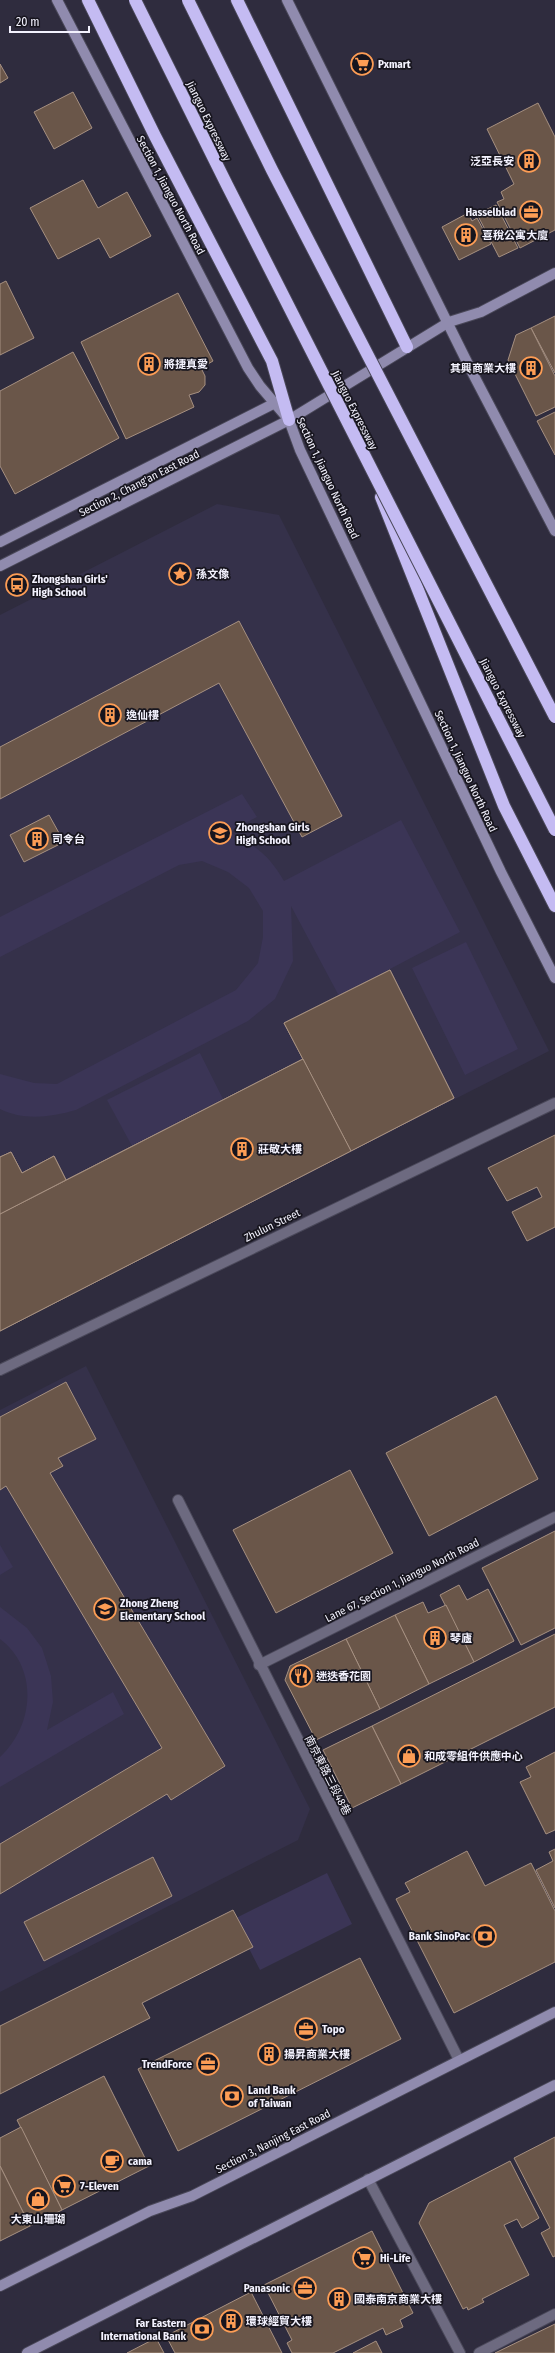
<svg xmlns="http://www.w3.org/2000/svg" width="555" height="2353" font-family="'Fira Sans Condensed','Noto Sans TC',sans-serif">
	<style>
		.built { fill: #35314a }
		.green { fill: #3b3556 }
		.building { fill: #6a5649; stroke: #a69081 }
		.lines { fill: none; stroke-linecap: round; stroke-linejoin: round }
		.street-casing { stroke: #4a4859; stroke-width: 12 }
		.secondary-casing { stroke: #4a4859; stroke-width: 12 }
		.highway-casing { stroke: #4a4859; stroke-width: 14 }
		.street { stroke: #6d6a80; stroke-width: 10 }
		.secondary { stroke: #908bae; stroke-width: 10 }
		.highway { stroke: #c4bbf2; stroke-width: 12 }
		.highway-bridge-casing { stroke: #4a4859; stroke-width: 14; stroke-linecap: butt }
		.highway-bridge { stroke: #c4bbf2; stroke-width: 12 }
		.labels { text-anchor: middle; stroke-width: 3.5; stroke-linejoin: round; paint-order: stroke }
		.poi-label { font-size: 11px; font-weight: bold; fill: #f3f2fe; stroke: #17151e; text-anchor: start }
		.street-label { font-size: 11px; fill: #f3f2fe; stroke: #17151e }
	</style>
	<rect width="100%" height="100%" fill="#2f2c3e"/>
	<g class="built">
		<polygon points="217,504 279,515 549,1051 0,1331 0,615"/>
		<polygon points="86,1366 310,1809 298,1840 0,1992 0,1410"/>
	</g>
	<g class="green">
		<path d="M242,794L257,817L228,832C255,845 269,855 284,881L401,820L460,932L339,996L291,906L293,961L275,999L248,1021L76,1110C51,1117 24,1121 0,1109V1074L34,1083L57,1084L236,990L258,963L263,937V911L249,888L228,872L202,861L179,865L0,957V917Z"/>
		<polygon points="466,942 518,1049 465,1075 412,968"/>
		<polygon points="200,1053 223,1099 132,1146 107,1100"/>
		<polygon points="0,1545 13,1567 0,1575"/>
		<path d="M0,1607L27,1628L42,1648L51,1676L53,1702L47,1730L113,1692L124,1714L0,1787V1757C34,1726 39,1668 0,1639Z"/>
		<polygon points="327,1873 352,1924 260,1970 234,1919"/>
	</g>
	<g class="building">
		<polygon points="0,64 8,78 0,83"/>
		<polygon points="73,92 92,128 54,149 34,112"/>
		<polygon points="538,103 555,137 555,230 520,248 497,202 504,199 501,192 514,184 487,129"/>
		<polygon points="83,180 98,208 127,192 151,236 110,258 99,238 58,259 30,208"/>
		<polygon points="496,205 518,248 499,257 477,214"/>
		<polygon points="468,213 472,221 477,218 491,244 459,260 442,227"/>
		<polygon points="6,281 34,338 0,355 0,284"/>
		<polygon points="178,293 213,361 201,368 205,376 205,385 199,392 189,395 194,407 126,439 81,342"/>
		<polygon points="555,316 555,373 531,328"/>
		<polygon points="531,328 555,376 555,407 536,416 508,360 516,335"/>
		<polygon points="73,352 119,438 15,494 0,466 0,391"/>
		<polygon points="555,412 555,455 537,421"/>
		<polygon points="239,621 342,816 302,837 219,683 0,799 0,747"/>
		<polygon points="49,815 64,842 24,862 10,835"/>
		<polygon points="390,970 454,1098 0,1331 0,1157 11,1152 22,1173 54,1156 66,1180 303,1059 284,1023"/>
		<polygon points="390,970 454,1098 351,1151 284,1023"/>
		<polygon points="303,1059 351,1151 0,1331 0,1214"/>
		<polygon points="555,1135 555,1227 527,1241 512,1212 542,1197 537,1187 507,1201 488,1168"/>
		<polygon points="11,1152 22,1173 54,1156 66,1180 0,1214 0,1157"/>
		<polygon points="66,1382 96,1439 58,1458 63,1466 50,1473 225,1766 171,1800 167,1794 0,1894 0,1844 162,1748 6,1486 0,1490 0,1417"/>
		<polygon points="496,1396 538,1479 429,1536 386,1453"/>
		<polygon points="350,1470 393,1553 276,1613 233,1530"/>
		<polygon points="555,1531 555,1628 521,1645 482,1568"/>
		<polygon points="459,1585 467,1600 488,1589 514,1641 474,1662 440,1595"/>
		<polygon points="423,1602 428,1613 446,1605 474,1662 429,1684 395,1615"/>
		<polygon points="395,1615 429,1684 380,1709 346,1639"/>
		<polygon points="555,1634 555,1707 401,1784 372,1726"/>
		<polygon points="346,1639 380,1709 316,1740 285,1680 290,1666"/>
		<polygon points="372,1726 401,1784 352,1808 323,1750"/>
		<polygon points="555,1752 555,1830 546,1834 520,1782 531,1777 526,1767"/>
		<polygon points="555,1849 555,1908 536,1870 553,1861 549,1852"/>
		<polygon points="467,1851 485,1886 531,1863 555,1911 555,1962 454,2013 396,1899 410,1892 405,1883"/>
		<polygon points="153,1857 172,1896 44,1961 24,1922"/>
		<polygon points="233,1910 253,1947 142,2003 150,2018 0,2094 0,2026"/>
		<polygon points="360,1958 401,2039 178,2151 138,2069"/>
		<polygon points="104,2076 149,2166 62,2210 17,2120"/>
		<polygon points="21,2127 62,2210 30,2226 0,2166 0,2138"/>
		<polygon points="555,2137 555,2256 553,2257 541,2233 550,2228 514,2158"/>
		<polygon points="510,2161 539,2218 522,2228 517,2219 504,2225 529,2275 482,2299 484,2302 468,2310 467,2307 463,2309 419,2223 429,2203"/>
		<polygon points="0,2166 30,2226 0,2241"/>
		<polygon points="372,2231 413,2313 400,2320 403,2327 386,2335 383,2328 333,2353 292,2353 287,2343 292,2340 264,2285"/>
		<polygon points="251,2292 282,2353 175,2353 166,2336"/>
		<polygon points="555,2324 555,2353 495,2353"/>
		<polygon points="156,2338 164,2353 127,2353"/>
		<polygon points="376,2341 382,2353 353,2353"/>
	</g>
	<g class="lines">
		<g class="street-casing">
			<g id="street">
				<polyline points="0,1370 555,1103"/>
				<polyline points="178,1500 459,2060"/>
				<polyline points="259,1665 555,1517"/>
				<polyline points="368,2179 460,2353"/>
				<polyline points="479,2353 555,2314"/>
			</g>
		</g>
		<g class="secondary-casing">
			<g id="secondary">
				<polyline points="57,0 248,368 260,386 289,420 300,450 501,872 555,978"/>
				<polyline points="287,0 472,372 555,531"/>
				<polyline points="0,542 279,401"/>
				<polyline points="0,566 289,420 449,322 481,312 555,273"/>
				<polyline points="0,2286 150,2211 192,2196 555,2012"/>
				<polyline points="27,2353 555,2085"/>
			</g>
		</g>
		<g class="highway-casing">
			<g id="highway">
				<polyline points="88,0 155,136 272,361 289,420"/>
				<polyline points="237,0 407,347"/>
				<polyline points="381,497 504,806 555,906"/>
			</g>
		</g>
		<use href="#street" class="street"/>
		<use href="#secondary" class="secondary"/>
		<use href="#highway" class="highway"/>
		<g class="highway-bridge-casing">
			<g id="highway-bridge">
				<polyline points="135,0 227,185 555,830"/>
				<polyline points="188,0 272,170 555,717"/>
			</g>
		</g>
		<use href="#highway-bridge" class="highway-bridge"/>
	</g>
	<defs>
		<g id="supermarket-ring" transform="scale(1.15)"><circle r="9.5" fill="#17151e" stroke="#fd9d55" stroke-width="1.5"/><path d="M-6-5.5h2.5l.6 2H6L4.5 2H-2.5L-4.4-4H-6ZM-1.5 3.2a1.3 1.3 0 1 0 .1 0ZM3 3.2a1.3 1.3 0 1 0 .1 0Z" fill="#fd9d55"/></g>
		<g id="building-ring" transform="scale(1.15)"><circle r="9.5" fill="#17151e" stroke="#fd9d55" stroke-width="1.5"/><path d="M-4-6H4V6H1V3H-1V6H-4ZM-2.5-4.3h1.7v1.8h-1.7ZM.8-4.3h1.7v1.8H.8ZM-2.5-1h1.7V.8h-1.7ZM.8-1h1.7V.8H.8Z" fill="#fd9d55"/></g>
		<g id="office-ring" transform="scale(1.15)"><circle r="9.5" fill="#17151e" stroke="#fd9d55" stroke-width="1.5"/><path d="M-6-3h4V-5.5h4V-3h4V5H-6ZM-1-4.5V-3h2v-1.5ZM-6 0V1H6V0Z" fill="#fd9d55"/></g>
		<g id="sight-ring" transform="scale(1.15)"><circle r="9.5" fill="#17151e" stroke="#fd9d55" stroke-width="1.5"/><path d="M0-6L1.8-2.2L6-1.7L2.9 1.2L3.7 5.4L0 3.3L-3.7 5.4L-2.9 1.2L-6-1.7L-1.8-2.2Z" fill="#fd9d55"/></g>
		<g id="bus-ring" transform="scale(1.15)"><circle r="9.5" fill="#17151e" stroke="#fd9d55" stroke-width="1.5"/><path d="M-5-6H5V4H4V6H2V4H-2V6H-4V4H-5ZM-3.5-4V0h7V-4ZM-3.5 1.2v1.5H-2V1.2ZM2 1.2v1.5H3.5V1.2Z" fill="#fd9d55"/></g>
		<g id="school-ring" transform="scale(1.15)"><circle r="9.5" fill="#17151e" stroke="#fd9d55" stroke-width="1.5"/><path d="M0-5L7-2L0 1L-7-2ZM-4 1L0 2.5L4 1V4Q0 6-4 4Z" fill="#fd9d55"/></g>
		<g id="restaurant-ring" transform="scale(1.15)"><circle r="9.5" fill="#17151e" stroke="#fd9d55" stroke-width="1.5"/><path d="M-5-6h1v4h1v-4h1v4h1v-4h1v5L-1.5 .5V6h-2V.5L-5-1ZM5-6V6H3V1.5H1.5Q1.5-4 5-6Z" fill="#fd9d55"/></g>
		<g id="shop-ring" transform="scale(1.15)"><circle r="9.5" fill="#17151e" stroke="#fd9d55" stroke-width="1.5"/><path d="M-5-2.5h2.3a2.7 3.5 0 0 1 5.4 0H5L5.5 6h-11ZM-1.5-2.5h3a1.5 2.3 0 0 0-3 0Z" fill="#fd9d55"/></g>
		<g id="bank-ring" transform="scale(1.15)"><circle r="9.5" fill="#17151e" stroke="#fd9d55" stroke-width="1.5"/><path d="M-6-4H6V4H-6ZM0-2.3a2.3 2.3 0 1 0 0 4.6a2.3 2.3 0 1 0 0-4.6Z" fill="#fd9d55"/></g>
		<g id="cafe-ring" transform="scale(1.15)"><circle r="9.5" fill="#17151e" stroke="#fd9d55" stroke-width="1.5"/><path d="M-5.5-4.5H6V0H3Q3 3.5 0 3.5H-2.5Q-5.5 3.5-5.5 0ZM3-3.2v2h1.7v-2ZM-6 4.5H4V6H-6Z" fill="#fd9d55"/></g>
	</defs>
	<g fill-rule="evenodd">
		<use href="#supermarket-ring" x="362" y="64"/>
		<use href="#building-ring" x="529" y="161"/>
		<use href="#office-ring" x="531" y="212"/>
		<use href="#building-ring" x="466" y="235"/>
		<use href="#building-ring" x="149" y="364"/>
		<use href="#building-ring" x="531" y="368"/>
		<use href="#sight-ring" x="180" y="574"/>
		<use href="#bus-ring" x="17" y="585"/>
		<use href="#building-ring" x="110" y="715"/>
		<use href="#school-ring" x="220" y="833"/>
		<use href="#building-ring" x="37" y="839"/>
		<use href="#building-ring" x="242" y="1149"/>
		<use href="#school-ring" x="105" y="1609"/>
		<use href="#building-ring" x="435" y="1638"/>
		<use href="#restaurant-ring" x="301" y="1676"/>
		<use href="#shop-ring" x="409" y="1756"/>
		<use href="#bank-ring" x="485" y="1936"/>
		<use href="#office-ring" x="306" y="2029"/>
		<use href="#building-ring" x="269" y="2054"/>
		<use href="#office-ring" x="208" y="2064"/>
		<use href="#bank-ring" x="232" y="2096"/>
		<use href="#cafe-ring" x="112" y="2161"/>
		<use href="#supermarket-ring" x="64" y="2186"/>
		<use href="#shop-ring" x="38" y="2199"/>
		<use href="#supermarket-ring" x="364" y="2258"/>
		<use href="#office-ring" x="305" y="2288"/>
		<use href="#building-ring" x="339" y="2299"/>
		<use href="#building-ring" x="231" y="2321"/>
		<use href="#bank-ring" x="202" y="2329"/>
	</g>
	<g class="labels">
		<g class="poi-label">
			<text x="378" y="68">Pxmart</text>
			<text x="514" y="165" text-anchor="end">泛亞長安</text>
			<text x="516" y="216" text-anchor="end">Hasselblad</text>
			<text x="482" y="239">喜稅公寓大廈</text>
			<text x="164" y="368">將捷真愛</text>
			<text x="516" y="372" text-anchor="end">其興商業大樓</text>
			<text x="196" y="578">孫文像</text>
			<text x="32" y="583">Zhongshan Girls'<tspan x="32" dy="13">High School</tspan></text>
			<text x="126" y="719">逸仙樓</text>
			<text x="236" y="831">Zhongshan Girls<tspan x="236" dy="13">High School</tspan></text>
			<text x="52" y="843">司令台</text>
			<text x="258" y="1153">莊敬大樓</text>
			<text x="120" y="1607">Zhong Zheng<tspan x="120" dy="13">Elementary School</tspan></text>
			<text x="450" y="1642">琴廬</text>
			<text x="316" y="1680">迷迭香花園</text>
			<text x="424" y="1760">和成零組件供應中心</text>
			<text x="470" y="1940" text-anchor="end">Bank SinoPac</text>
			<text x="322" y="2033">Topo</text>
			<text x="284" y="2058">揚昇商業大樓</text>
			<text x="192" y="2068" text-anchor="end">TrendForce</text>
			<text x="248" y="2094">Land Bank<tspan x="248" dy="13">of Taiwan</tspan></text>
			<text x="128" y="2165">cama</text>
			<text x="80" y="2190">7-Eleven</text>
			<text x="38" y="2223" text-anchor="middle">大東山珊瑚</text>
			<text x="380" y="2262">Hi-Life</text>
			<text x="290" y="2292" text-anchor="end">Panasonic</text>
			<text x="354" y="2303">國泰南京商業大樓</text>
			<text x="246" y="2325">環球經貿大樓</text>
			<text x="186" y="2327" text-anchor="end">Far Eastern<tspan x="186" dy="13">International Bank</tspan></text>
		</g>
		<g class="street-label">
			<text transform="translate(209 121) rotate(64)" y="4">Jianguo Expressway</text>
			<text transform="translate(171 195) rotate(62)" y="4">Section 1, Jianguo North Road</text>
			<text transform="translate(355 410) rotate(63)" y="4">Jianguo Expressway</text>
			<text transform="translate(328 478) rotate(65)" y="4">Section 1, Jianguo North Road</text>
			<text transform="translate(139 483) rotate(-27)" y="4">Section 2, Chang'an East Road</text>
			<text transform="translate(503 698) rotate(63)" y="4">Jianguo Expressway</text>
			<text transform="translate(466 771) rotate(65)" y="4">Section 1, Jianguo North Road</text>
			<text transform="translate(272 1225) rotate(-26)" y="4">Zhulun Street</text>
			<text transform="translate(402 1580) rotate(-27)" y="4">Lane 67, Section 1, Jianguo North Road</text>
			<text transform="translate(328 1775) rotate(63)" y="4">南京東路三段48巷</text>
			<text transform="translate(273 2141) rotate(-27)" y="4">Section 3, Nanjing East Road</text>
		</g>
	</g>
	<path d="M10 26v6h79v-6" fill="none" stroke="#f3f2fe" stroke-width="2"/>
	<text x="16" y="26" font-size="12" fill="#f3f2fe" stroke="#17151e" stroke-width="3" paint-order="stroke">20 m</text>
</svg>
